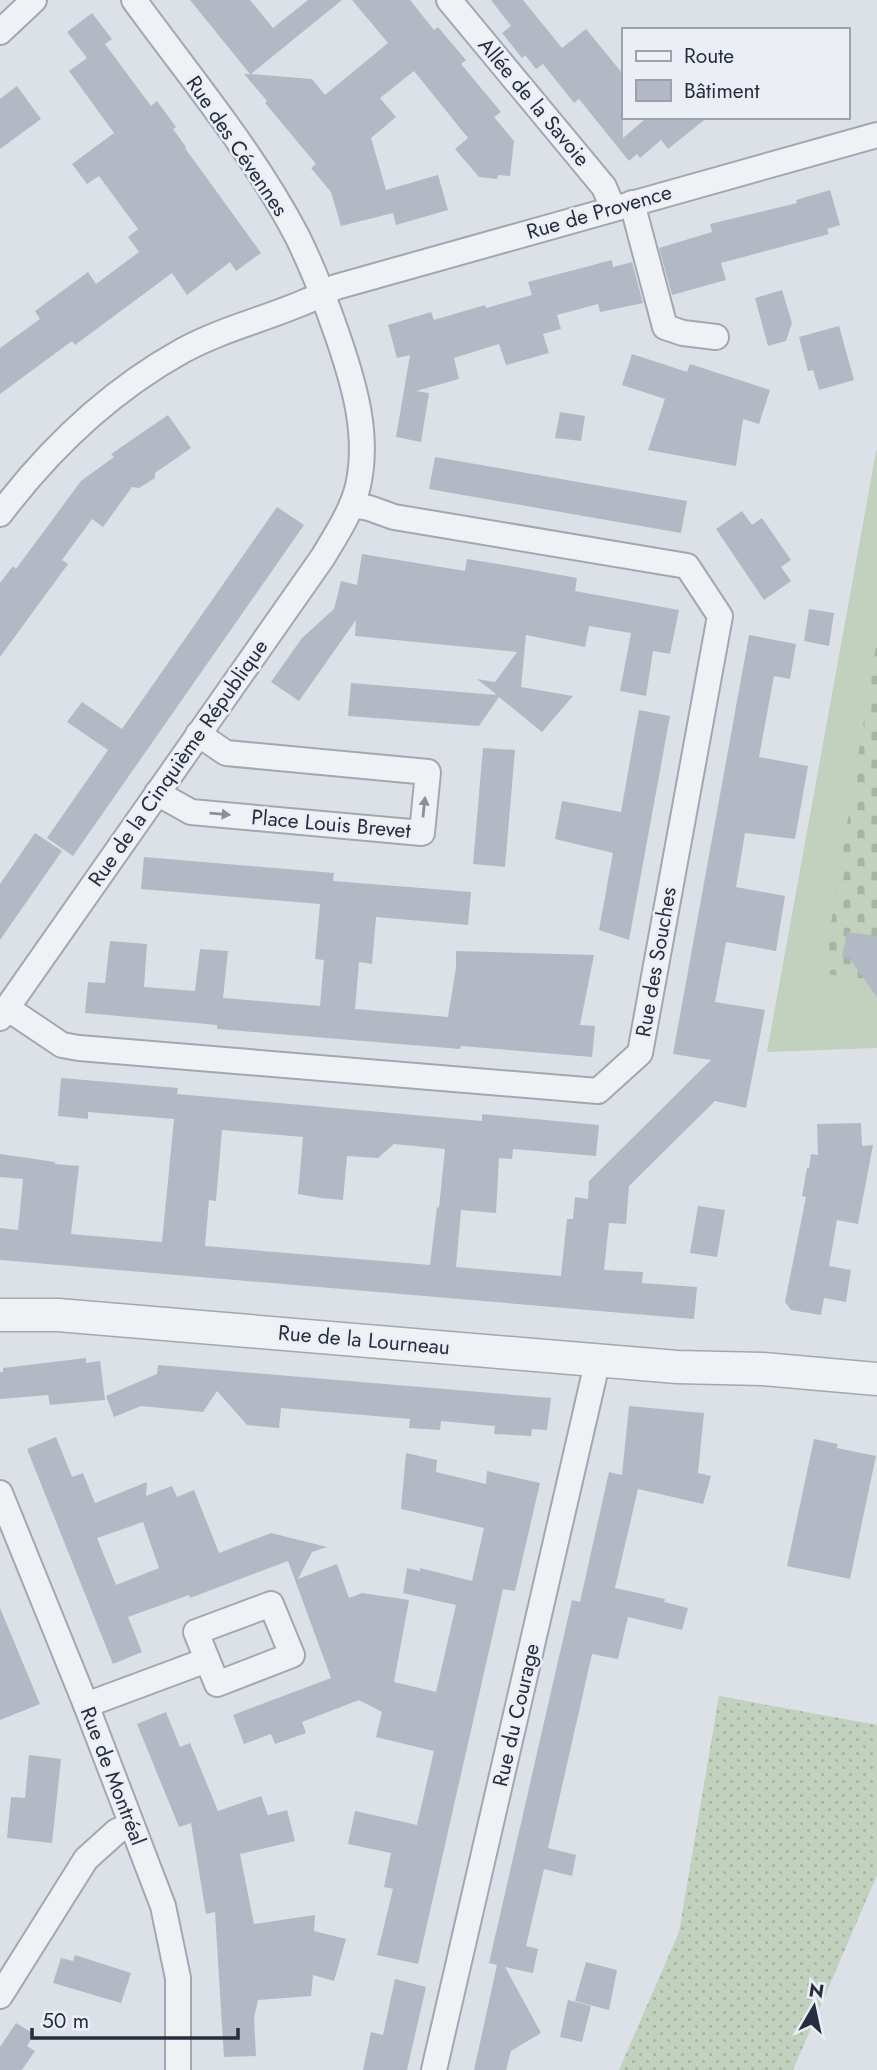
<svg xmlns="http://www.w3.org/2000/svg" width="877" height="2070" font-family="Jost,sans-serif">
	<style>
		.grass { fill: #c1d1bd }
		.cemetery { fill: url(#cemetery-stones) }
		.garden { fill: url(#garden-dots) }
		.building { fill: #b3b9c4; fill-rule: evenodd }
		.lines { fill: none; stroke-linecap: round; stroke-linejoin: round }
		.minor-casing { stroke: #a2a7b1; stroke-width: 28 }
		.tertiary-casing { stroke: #a2a7b1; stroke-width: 35 }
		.minor { stroke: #eff1f5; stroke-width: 24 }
		.tertiary { stroke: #eff1f5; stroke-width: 32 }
		.oneway { fill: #8a8f9a }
		.labels { text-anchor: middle; stroke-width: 5; stroke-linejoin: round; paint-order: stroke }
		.street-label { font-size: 21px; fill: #262d3e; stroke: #ebeff5 }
	</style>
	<defs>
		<pattern id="cemetery-stones" width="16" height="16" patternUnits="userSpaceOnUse" patternTransform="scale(1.75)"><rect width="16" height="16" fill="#c1d1bd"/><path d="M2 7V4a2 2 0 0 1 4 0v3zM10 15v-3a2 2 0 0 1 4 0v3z" fill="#a6b4a4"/></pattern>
		<pattern id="garden-dots" width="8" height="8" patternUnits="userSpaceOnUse" patternTransform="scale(1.75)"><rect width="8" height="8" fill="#c1d1bd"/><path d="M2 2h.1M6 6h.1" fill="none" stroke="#a6b4a4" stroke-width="1.8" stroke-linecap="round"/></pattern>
	</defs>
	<rect width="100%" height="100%" fill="#dce0e7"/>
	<polygon class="grass" points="877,450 877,1048 767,1052 876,452"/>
	<polygon class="cemetery" points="877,640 877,983 823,973"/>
	<polygon class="garden" points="719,1696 877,1725 877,1875 793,2070 619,2070 679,1932"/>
	<g class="building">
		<polygon points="190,0 250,0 273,28 308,0 342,0 251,74 312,79 325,95 388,43 352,0 410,0 434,30 438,27 466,60 461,64 501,112 494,117 514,141 510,176 498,175 497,179 479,177 455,149 468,138 414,71 380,98 396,117 371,138 386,190 438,175 448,210 396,225 393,213 341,226 331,192 311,168 316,164 265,103 267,101 244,74 250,74"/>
		<polygon points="491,0 523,0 562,48 586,29 623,74 623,138 644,120 643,117 708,117 668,149 661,140 640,158 637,154 629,161 579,99 574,103 543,64 536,69 525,55 522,58 502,33 511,26"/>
		<polygon points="92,13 112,39 105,44 151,106 157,101 176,127 173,129 186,147 185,148 261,253 236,271 230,262 187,295 172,273 75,345 72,341 0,394 0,348 40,319 35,311 88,272 96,284 139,252 128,237 138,229 99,176 87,184 72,164 114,133 69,71 87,58 67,32"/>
		<polygon points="17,86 41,119 0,149 0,99"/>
		<polygon points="830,190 840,225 827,229 829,234 721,263 726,280 672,295 659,248 712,232 710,224 797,203 796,200"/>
		<polygon points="612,260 613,267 632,262 643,303 600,312 598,304 557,315 561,329 543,334 549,353 506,365 499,344 454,358 459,379 416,391 429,393 421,442 396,437 410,355 397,358 388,325 431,312 434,320 485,305 486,308 532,295 528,282"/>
		<polygon points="782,290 792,323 786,341 768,346 755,298"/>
		<polygon points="839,326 854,380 819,390 813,370 808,371 799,337"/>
		<polygon points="632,354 687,372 690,364 770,390 759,424 743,419 736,466 648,450 665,399 622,385"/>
		<polygon points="560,412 585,416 581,441 555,438"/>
		<polygon points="168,415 191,448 155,473 155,478 139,488 132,487 103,527 92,519 62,560 68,564 0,657 0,583 13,566 16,569 81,481 114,457 111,454"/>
		<polygon points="435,457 687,501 681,533 429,489"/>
		<polygon points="277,507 304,525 73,856 47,838 108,750 67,722 82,702 122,729"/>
		<polygon points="742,511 752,525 762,518 791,560 781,567 791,581 764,600 716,529"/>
		<polygon points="362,554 465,571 467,559 522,568 577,578 575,591 679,610 670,654 653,651 646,696 620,691 631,633 589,626 585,647 526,635 521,687 573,696 542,732 499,697 479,726 348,716 351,683 497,695 477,679 495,682 517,652 355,636 356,620 299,701 271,682 302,638 334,609 341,581 357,585"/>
		<polygon points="809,609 834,613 829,646 804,641"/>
		<path d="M749,635L796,644L790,679L774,676L759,757L808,766L795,839L745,833L736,887L785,896L776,951L726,942L715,1002L765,1010L746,1108L715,1101L629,1186L626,1224L609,1223L604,1270L643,1272L642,1283L697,1287L694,1319L0,1260V1228L18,1230L23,1179L0,1177V1154L55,1162V1164L79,1166L71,1234L162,1242L174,1119L88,1112V1119L58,1116L61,1078L178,1088L177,1094L482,1121V1114L599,1125L596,1156L513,1149L512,1159L499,1158L496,1213L461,1210L456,1267L561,1276L567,1219H573L575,1197L588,1199L589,1181L711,1060L673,1054ZM222,1130L303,1137L298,1194L321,1198L343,1200L347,1156L378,1158L394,1144L445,1149L439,1208L437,1207L430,1265L205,1246L209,1200L216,1201Z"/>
		<polygon points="639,710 670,716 629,940 599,930 613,853 555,839 562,801 621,812"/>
		<polygon points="483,748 515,750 505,867 473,864"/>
		<polygon points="35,833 62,851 0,940 0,884"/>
		<polygon points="144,857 334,873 333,881 471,892 468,925 376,917 372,964 359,962 355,1009 448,1017 456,968 456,951 594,955 580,1025 595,1026 592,1057 461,1046 460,1049 217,1029 217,1025 85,1013 88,982 105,983 110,941 147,944 144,987 195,991 200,949 228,951 223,998 320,1006 324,960 315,959 320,904 141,889"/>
		<polygon points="847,932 877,936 877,997 849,958 842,957"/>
		<polygon points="861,1123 862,1146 873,1145 858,1224 837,1220 829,1266 851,1270 846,1302 824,1298 821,1315 791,1310 785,1302 806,1197 802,1196 807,1168 809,1168 811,1154 818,1155 817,1124"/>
		<polygon points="698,1206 725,1210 717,1257 690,1253"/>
		<polygon points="86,1358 86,1363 100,1361 105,1400 50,1405 48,1395 0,1399 0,1372 3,1372 3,1368"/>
		<polygon points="158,1365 551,1398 547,1430 532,1429 531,1436 494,1434 495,1426 441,1421 440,1430 409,1428 410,1419 281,1408 279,1428 247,1425 217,1391 203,1412 141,1406 114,1417 106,1396 157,1374"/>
		<polygon points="629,1406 704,1413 698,1473 711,1476 703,1504 638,1489 615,1588 665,1599 664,1602 688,1608 682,1630 628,1617 618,1659 592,1654 548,1848 576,1855 572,1876 544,1869 526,1946 538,1949 533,1973 505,1967 541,2033 511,2051 506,2070 474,2070 497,1965 489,1963 572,1600 580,1602 609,1472 622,1475"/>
		<path d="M56,1437L72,1477L83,1473L95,1503L147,1482L146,1496L172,1486L177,1497L194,1490L219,1553L271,1533L327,1547L312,1552L298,1579L337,1564L349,1598L362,1593L409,1600L394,1682L436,1692L456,1605L403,1593L407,1568L420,1571V1568L472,1581L484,1528L401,1509L406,1453L437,1460L436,1472L486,1484L487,1471L540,1483L515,1591L503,1589L418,1964L377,1955L393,1889L384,1887L391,1853L348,1844L355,1811L417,1825L434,1751L376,1737L382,1712L359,1700L302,1722L306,1733L275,1744L271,1734L244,1744L233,1715L331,1678L288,1561L190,1598L189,1595L128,1617L142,1652L113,1664L27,1449ZM143,1522L159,1568L116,1585L97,1538Z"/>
		<polygon points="814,1439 838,1444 837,1448 876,1456 850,1579 787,1566"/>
		<polygon points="0,1608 40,1704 0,1720"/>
		<polygon points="166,1712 180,1747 190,1743 218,1811 261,1796 268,1815 287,1810 295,1841 240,1854 254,1924 315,1915 314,1931 346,1939 334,1981 313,1975 311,1996 258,2000 254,2018 256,2056 224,2057 215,1912 206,1914 191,1823 179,1827 137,1724"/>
		<polygon points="29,1755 61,1759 52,1843 7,1838 11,1797 25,1798"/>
		<polygon points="75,1955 131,1973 121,2003 53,1983 61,1958 73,1961"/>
		<polygon points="586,1962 617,1970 609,2010 575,2001"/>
		<polygon points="395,1979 426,1987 407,2070 363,2070 371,2032 383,2035"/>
		<polygon points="568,2000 591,2006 582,2042 560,2037"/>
		<polygon points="16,2023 34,2034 27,2046 35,2051 22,2070 0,2070 0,2047"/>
	</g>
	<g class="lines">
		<g class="minor-casing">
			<g id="minor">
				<polyline points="449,0 604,187 613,208"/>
				<polyline points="0,32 34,0"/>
				<polyline points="632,203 665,327 683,333 716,337"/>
				<path d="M0,514C50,448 110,391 182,351C222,329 266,319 307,301C317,297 326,291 336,287L877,135"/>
				<polyline points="157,793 191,812 422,833 428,772 226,753 198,734"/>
				<polyline points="7,1008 62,1045 79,1048 598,1091 640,1053 720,616 687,566 394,517 369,508 352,505"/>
				<path d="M0,1018L323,557C336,535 352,511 358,486C369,436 355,387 339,340C327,305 314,270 297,236C253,152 190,77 134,0"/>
				<polyline points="0,1493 86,1705 163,1906 178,1978 178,2070"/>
				<polygon points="271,1604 292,1655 217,1684 196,1632"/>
				<polyline points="86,1705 207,1660"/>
				<polyline points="0,1996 86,1859 117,1831 131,1825"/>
				<polyline points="434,2070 598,1359"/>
			</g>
		</g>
		<g class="tertiary-casing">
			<polyline id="tertiary" points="0,1315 58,1315 677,1367 763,1369 877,1379"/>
		</g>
		<use href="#minor" class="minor"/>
		<use href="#tertiary" class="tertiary"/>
	</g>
	<defs><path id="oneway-solid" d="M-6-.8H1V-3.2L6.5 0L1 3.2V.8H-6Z" transform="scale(1.75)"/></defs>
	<g class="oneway">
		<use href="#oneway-solid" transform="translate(424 807) rotate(-84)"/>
		<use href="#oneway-solid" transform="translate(220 814) rotate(5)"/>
	</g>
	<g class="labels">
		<g class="street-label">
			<text transform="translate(534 102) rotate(50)" y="7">Allée de la Savoie</text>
			<text transform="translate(237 146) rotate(56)" y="7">Rue des Cévennes</text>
			<text transform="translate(599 212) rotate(-16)" y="7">Rue de Provence</text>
			<text transform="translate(178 763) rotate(-55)" y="7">Rue de la Cinquième République</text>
			<text transform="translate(331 824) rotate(5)" y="7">Place Louis Brevet</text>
			<text transform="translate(656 962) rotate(-80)" y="7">Rue des Souches</text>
			<text transform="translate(364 1340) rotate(5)" y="7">Rue de la Lourneau</text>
			<text transform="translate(516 1715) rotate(-77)" y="7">Rue du Courage</text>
			<text transform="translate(113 1776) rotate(69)" y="7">Rue de Montréal</text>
		</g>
	</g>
	<rect x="622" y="28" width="228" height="91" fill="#ebeff5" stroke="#9ca1ac" stroke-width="2"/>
	<rect x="636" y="51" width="35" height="10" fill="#eff1f5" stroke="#9ca1ac" stroke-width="2"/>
	<text x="684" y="63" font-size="21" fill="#262d3e">Route</text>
	<rect x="636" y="80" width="35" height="21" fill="#b3b9c4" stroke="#9ca1ac" stroke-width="2"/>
	<text x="684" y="98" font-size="21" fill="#262d3e">Bâtiment</text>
	<g transform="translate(814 2007) rotate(9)" stroke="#ebeff5" stroke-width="5" paint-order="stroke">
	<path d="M0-5L12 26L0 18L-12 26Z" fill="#262d3e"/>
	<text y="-10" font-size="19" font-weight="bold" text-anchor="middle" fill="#262d3e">N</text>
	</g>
	<path d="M32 2028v10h206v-10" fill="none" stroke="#262d3e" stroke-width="3.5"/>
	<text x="42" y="2028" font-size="21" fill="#262d3e" stroke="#ebeff5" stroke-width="5" paint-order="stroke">50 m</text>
</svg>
